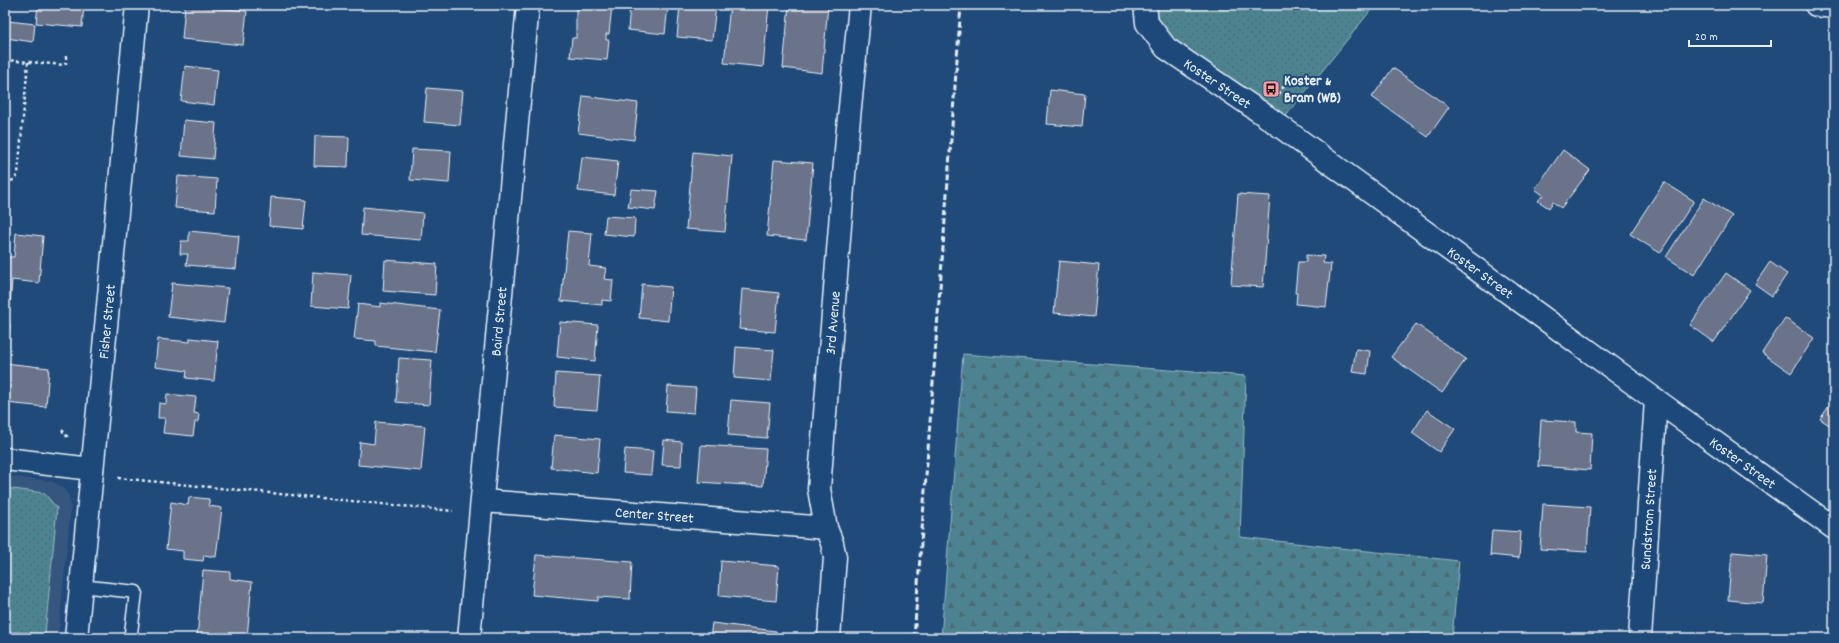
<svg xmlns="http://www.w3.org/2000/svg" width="1839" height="643" font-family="Dekko,sans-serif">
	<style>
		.built { fill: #36567f }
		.green { fill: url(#green-dots); stroke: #9bbac4 }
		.forest { fill: url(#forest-firs); stroke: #9bbac4 }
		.building { fill: #6a738a; stroke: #e8f1f8 }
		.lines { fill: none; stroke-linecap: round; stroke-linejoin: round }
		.service-casing { stroke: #e8f1f8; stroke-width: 15 }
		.minor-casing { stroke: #e8f1f8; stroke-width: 25 }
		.path { stroke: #e8f1f8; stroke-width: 2.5; stroke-dasharray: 3 3; stroke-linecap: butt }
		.service { stroke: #1f4a7a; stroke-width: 12 }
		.minor { stroke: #1f4a7a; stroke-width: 22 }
		.rail { stroke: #e8f1f8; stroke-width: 3; stroke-dasharray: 6 3; stroke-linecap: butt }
		.labels { text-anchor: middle; stroke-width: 4; stroke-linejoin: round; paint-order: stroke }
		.poi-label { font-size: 15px; font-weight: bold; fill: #e8f1f8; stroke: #1f4a7a; text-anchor: start }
		.street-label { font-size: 15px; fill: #e8f1f8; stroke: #1f4a7a }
	</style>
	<defs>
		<pattern id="green-dots" width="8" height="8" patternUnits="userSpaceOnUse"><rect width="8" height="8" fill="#4e8390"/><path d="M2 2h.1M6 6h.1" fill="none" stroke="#4b6b74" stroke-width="1.8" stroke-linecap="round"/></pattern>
		<pattern id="forest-firs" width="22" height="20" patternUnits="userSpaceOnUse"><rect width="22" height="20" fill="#4e8390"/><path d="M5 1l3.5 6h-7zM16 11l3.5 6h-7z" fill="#4b6b74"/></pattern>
	</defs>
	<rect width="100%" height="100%" fill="#1f4a7a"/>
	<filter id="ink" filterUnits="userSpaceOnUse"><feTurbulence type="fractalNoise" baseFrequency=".025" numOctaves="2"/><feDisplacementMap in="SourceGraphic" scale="8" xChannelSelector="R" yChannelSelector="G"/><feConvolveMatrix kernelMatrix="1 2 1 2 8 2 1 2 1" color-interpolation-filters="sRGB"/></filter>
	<g filter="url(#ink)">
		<polygon class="built" points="5,476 51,481 62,487 69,496 71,506 58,638 5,638"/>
		<g class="green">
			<polygon points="1145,5 1375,5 1278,126 1166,48"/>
			<polygon points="5,488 44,493 57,508 45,634 5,631"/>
		</g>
		<polygon class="forest" points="963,354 1246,376 1240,537 1459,561 1452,638 941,638"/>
		<g class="building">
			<polygon points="38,5 84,5 82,27 36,23"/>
			<polygon points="185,5 247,11 243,45 182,39"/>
			<polygon points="466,5 489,5 489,7"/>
			<polygon points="579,5 612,5 609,34 606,34 606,40 609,40 607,60 570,57 572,38 576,38 576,9 579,9"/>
			<polygon points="630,5 668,5 665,34 628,30"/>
			<polygon points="680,5 716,5 712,40 677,37"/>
			<polygon points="730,5 769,5 763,67 724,63"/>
			<polygon points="789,5 828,5 822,73 783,68"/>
			<polygon points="8,21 35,24 33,42 6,38"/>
			<polygon points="185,66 218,70 214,105 181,101"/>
			<polygon points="1393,68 1449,107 1428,137 1372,97"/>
			<polygon points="427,88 463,91 460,125 424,122"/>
			<polygon points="1050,90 1085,94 1082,127 1047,124"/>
			<polygon points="583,96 638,103 634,140 578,133"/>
			<polygon points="184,120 216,123 213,159 181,156"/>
			<polygon points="315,136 349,137 348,167 314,166"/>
			<polygon points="412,149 451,151 449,183 410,180"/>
			<polygon points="1563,150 1590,170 1561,208 1553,202 1549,208 1538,201 1543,195 1535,189"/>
			<polygon points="693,152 732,156 725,232 686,229"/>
			<polygon points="582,157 618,161 614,195 578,191"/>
			<polygon points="774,160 813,163 806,240 767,236"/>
			<polygon points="178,176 217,179 215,211 175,208"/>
			<polygon points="1664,182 1694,201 1660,253 1630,234"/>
			<polygon points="631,189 658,191 655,210 628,207"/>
			<polygon points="1238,194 1270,196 1263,287 1231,285"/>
			<polygon points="271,197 306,200 303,229 269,226"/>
			<polygon points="1704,198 1732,216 1694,275 1666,257"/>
			<polygon points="363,207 423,213 421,240 361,235"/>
			<polygon points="606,216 635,218 634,237 604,234"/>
			<polygon points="189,231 239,236 236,269 186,265 188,254 180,254 181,241 189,241"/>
			<polygon points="568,231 592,233 589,266 606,268 604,279 613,280 611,301 602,300 602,305 561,301"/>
			<polygon points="16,233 43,236 39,283 12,280 10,306 5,306 5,257 14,257"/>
			<polygon points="1306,255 1324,256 1323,263 1331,264 1326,307 1296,304 1297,293 1295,293 1298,262 1306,262"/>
			<polygon points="385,260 437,264 435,295 383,291"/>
			<polygon points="1059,261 1099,265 1094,317 1054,313"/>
			<polygon points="1770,262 1787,274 1772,296 1755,284"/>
			<polygon points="313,272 351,275 348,309 311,306"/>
			<polygon points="1726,273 1750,290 1714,342 1690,325"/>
			<polygon points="172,283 228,288 224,323 168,317"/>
			<polygon points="642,284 671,287 668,321 639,318"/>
			<polygon points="742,289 779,293 775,332 739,329"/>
			<polygon points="380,303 440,310 435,352 376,346 376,341 354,339 358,304 380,307"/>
			<polygon points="1785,318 1814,338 1791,373 1762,353"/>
			<polygon points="560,322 598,325 595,361 557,357"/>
			<polygon points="5,324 10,325 7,355 5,355"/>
			<polygon points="1416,324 1466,359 1442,393 1391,357"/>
			<polygon points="190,338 218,341 214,381 186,378 187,371 155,367 158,339 190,342"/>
			<polygon points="736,347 774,350 771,381 734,378"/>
			<polygon points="1356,349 1370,351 1367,374 1352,372"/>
			<polygon points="399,358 432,360 429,405 396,402"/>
			<polygon points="5,363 49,368 46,407 5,403"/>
			<polygon points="556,373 600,376 597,410 554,407"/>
			<polygon points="668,386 696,388 694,413 666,411"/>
			<polygon points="167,394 196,397 194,413 199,414 198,422 195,422 193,436 163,433 165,418 158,418 159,403 166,404"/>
			<polygon points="1834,399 1834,428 1820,419"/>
			<polygon points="731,400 770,403 767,438 728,435"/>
			<polygon points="1427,410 1455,429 1439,452 1412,433"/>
			<polygon points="1541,420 1576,422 1576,432 1592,433 1590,470 1538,466"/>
			<polygon points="376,422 425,426 421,471 358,465 360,442 374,444"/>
			<polygon points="554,435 600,439 597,473 551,468"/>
			<polygon points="664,440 682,442 681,466 662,465"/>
			<polygon points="701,445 766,449 763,486 698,482"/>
			<polygon points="625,449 653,451 651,475 623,473"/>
			<polygon points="189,497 209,499 209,506 222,508 216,557 204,555 203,561 183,559 183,551 166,549 171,502 188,505"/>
			<polygon points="1543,504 1590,507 1587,552 1540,549"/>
			<polygon points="1492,530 1521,532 1519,558 1490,555"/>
			<polygon points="1732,552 1767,555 1763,603 1728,600"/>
			<polygon points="536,555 632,562 630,599 598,597 598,601 532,595"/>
			<polygon points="721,561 779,566 776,601 719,596"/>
			<polygon points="203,570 230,572 230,579 252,582 247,638 197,638"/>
			<polygon points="712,623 776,631 775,638 710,638"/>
			<polygon points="654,634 687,638 654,638"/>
		</g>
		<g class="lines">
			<g class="service-casing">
				<polyline id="service" points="80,586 136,592 131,633"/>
			</g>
			<g class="minor-casing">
				<g id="minor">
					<path id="s1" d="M1145,5L1147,23L1166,48L1266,116L1656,400L1834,528"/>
					<polyline points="1816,5 1834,7"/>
					<polyline points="5,459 92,469"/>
					<path id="s2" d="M483,501L826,528"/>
					<path id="s3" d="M76,638L137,5"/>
					<path id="s4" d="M469,638L528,5"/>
					<path id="s5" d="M829,638L835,557L832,543L826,528L819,489L847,138L860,5"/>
					<path id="s6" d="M1640,638L1656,400"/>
				</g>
			</g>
			<g class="path">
				<polyline points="5,60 64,65 66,63 66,55"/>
				<polyline points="1279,94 1284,86"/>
				<polyline points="5,182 14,180 18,174 28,62"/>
				<polyline points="62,430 69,439"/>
				<polyline points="118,478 453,511"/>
			</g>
			<use href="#service" class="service"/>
			<use href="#minor" class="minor"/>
			<polyline class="rail" points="914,638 961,5"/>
		</g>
	</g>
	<defs>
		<g id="bus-square" transform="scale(0.9)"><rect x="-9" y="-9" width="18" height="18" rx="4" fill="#ff9aa2" stroke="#1f4a7a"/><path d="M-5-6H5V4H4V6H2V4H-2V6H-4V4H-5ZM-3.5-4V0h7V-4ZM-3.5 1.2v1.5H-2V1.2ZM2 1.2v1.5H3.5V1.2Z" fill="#111"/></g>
	</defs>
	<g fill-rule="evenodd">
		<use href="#bus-square" x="1271" y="89"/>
	</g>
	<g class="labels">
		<g class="poi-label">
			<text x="1284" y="85">Koster &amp;<tspan x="1284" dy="17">Bram (WB)</tspan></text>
		</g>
		<g class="street-label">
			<text dy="5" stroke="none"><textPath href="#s1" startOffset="112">Koster Street</textPath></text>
			<text dy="5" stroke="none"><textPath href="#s1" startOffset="436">Koster Street</textPath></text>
			<text dy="5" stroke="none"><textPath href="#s3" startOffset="318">Fisher Street</textPath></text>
			<text dy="5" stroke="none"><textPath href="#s4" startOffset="318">Baird Street</textPath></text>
			<text dy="5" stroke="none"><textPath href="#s5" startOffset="318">3rd Avenue</textPath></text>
			<text dy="5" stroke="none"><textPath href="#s1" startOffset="760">Koster Street</textPath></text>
			<text dy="5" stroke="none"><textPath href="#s2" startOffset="172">Center Street</textPath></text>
			<text dy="5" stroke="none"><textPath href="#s6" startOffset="119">Sundstrom Street</textPath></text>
		</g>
	</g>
	<rect width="1839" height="643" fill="none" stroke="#1f4a7a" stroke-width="20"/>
	<rect x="10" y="10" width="1819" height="623" fill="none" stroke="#e8f1f8" stroke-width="1.5" filter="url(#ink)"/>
	<path d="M1689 40v6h82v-6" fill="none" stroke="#e8f1f8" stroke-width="2"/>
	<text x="1695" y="40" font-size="12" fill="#e8f1f8" stroke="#1f4a7a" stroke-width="3" paint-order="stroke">20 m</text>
</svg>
